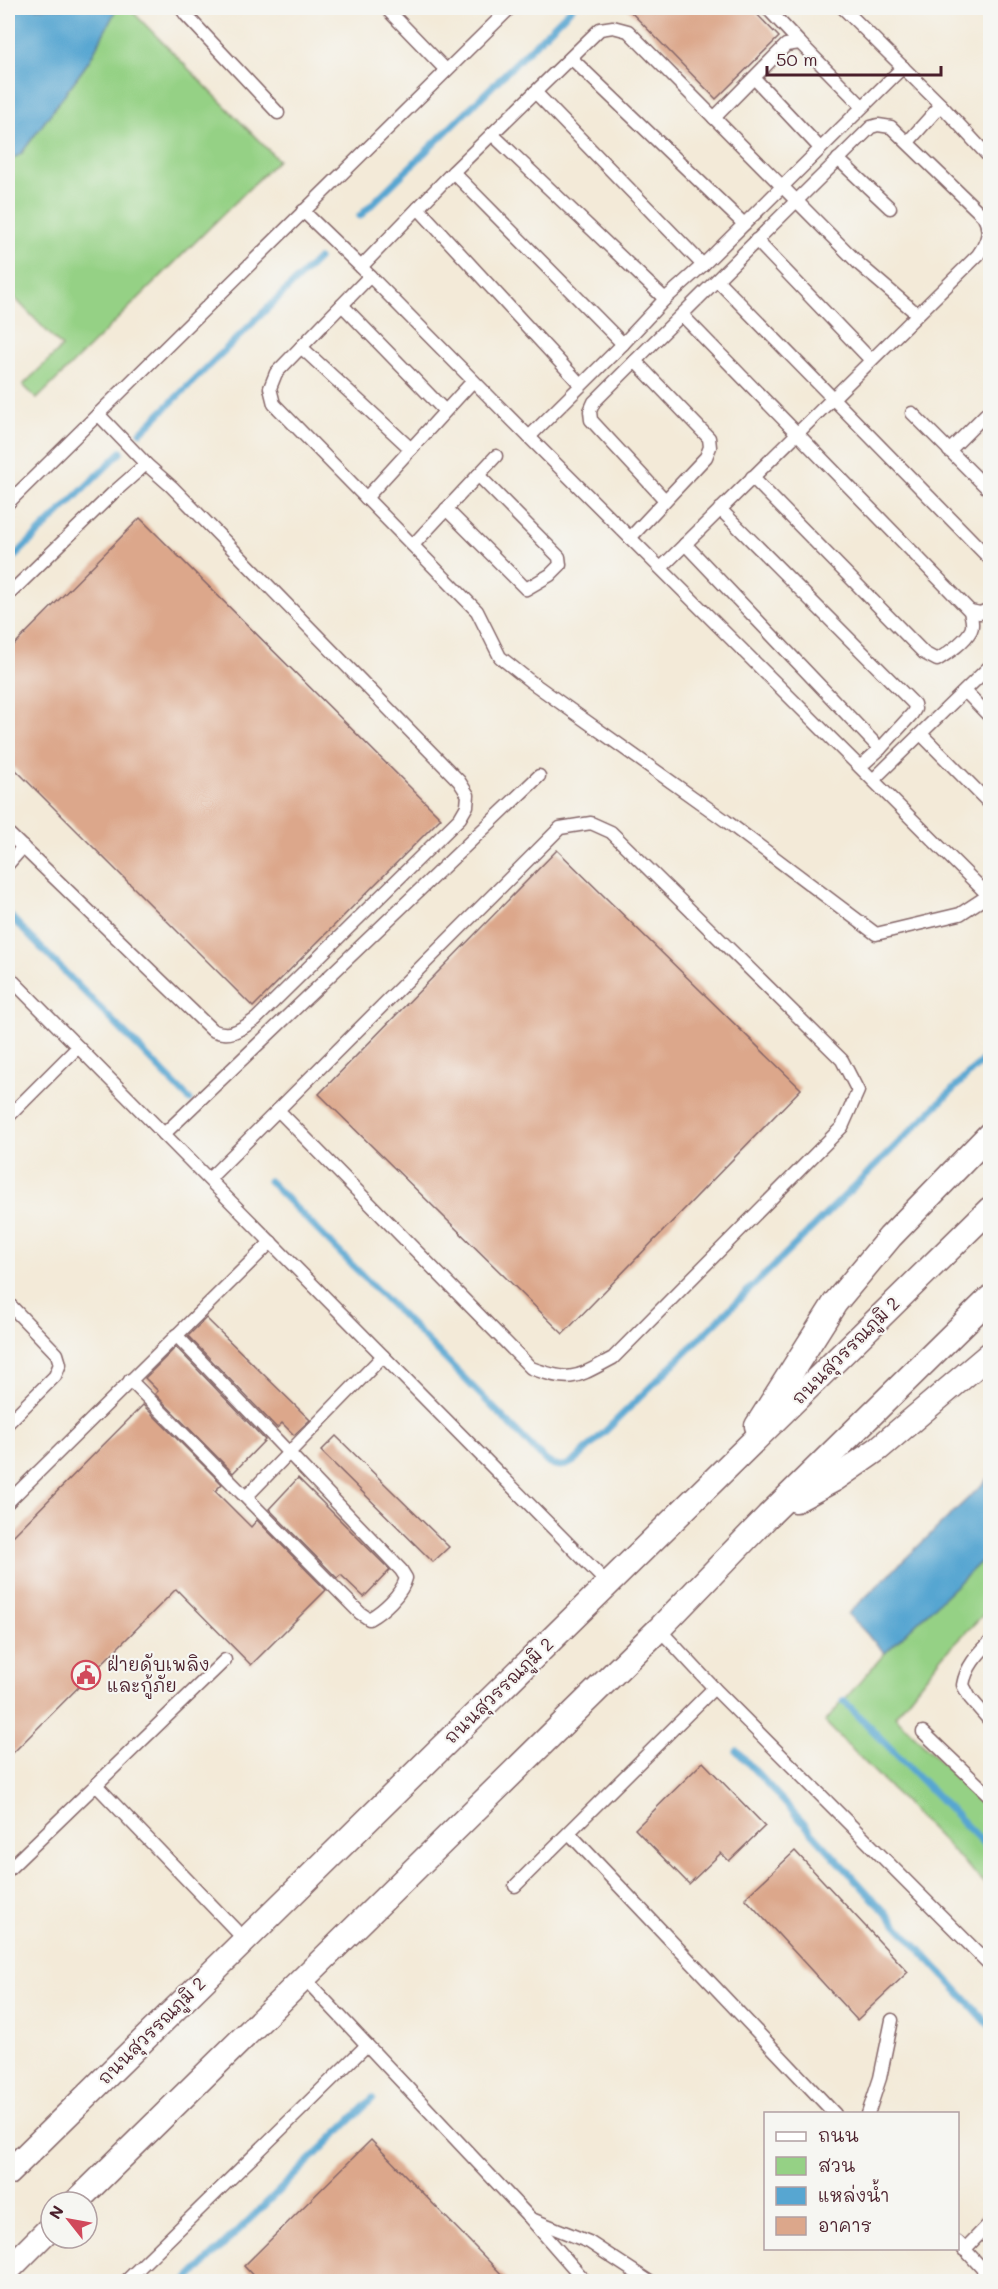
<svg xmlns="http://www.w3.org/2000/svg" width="998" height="2289" font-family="Mali,'Playpen Sans Thai',sans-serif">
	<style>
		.green { fill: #95d185; stroke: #707858; stroke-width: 1.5 }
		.water { fill: #57a6d1; stroke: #50627e; stroke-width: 1.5 }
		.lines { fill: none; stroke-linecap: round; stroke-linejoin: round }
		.stream { stroke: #57a6d1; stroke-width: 7 }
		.building { fill: #dca78b }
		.lane-casing { stroke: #856668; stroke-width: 15 }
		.street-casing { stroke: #856668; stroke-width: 27 }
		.lane { stroke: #fff; stroke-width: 12 }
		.street { stroke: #fff; stroke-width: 24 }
		.labels { text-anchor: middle; stroke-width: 4.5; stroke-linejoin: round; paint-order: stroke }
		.street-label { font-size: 18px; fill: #4a1f2b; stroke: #f6f6f2 }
		.poi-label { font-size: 18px; fill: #4a1f2b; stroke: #f6f6f2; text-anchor: start }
	</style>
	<rect width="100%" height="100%" fill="#f6f6f2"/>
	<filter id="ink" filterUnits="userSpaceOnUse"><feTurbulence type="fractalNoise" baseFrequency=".0167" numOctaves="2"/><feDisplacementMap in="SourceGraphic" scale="12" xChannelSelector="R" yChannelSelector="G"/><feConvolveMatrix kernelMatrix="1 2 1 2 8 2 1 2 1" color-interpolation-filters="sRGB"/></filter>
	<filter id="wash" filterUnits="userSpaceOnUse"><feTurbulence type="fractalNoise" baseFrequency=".008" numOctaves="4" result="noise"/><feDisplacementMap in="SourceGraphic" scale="24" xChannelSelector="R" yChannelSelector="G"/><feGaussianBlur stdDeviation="1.35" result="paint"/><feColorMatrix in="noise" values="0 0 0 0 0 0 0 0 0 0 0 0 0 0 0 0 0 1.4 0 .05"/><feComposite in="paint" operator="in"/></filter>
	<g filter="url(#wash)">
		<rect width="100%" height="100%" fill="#f3ead8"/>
		<g class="green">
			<polygon points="117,8 129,8 278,160 37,399 23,385 62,347 8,291 8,161 21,154 89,61"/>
			<polygon points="990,1553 990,1608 944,1654 895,1716 990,1811 990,1889 825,1722 885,1653"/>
		</g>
		<g class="water">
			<polygon points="17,8 117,8 89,61 21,154 8,161 8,26"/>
			<polygon points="990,1477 990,1553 885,1653 848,1614"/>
		</g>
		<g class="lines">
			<g class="stream">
				<polyline points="360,216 572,8"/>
				<polyline points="141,432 318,259"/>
				<polyline points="8,563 121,452"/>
				<polyline points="8,914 190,1100"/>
				<path d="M269,1181L544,1459C556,1469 567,1468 578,1458L990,1053"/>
				<polyline points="844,1701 990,1850"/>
				<polyline points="737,1751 990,2026"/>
				<polyline points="186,2282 373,2098"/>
			</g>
		</g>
		<g id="blocks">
			<g class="building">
				<polygon points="627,8 751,8 779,37 716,99"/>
				<polygon points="140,518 441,818 253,1007 8,762 8,651"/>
				<polygon points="557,850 801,1089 563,1334 319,1094"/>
				<polygon points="206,1318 310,1420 294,1435 282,1423 277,1428 188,1336"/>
				<polygon points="176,1347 265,1440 233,1473 155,1394 158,1391 145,1378"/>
				<polygon points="143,1405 222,1484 215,1491 251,1527 257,1520 326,1590 251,1665 176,1589 8,1758 8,1541"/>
				<polygon points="336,1436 449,1547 433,1562 321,1451"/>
				<polygon points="298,1478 390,1570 364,1597 341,1575 337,1578 269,1509"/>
				<polygon points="703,1762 765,1826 729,1861 721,1853 689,1884 635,1829"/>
				<polygon points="795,1851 908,1972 857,2020 745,1898"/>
				<polygon points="371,2140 509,2282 259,2282 244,2266"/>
			</g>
		</g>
	</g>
	<g filter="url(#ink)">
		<use href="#blocks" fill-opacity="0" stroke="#856668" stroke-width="1.5"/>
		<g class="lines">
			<g class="lane-casing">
				<g id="lane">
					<polyline points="181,8 186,15 278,113"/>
					<polyline points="386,8 446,70"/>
					<polyline points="767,8 800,43"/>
					<polyline points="843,8 941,105 990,158"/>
					<polyline points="571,58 744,224"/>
					<polyline points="754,78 820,148"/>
					<polyline points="535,92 703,265"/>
					<polyline points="714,118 786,45 800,43 862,106"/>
					<polyline points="492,134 665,299"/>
					<polyline points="908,142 941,105"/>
					<polyline points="838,159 890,208"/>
					<polyline points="453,172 623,344"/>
					<polyline points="418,208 581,385"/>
					<polyline points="303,211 361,267 529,437 990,897"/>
					<polyline points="756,240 870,359"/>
					<polyline points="361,267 453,172 600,29 613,27 628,31 860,265 916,313"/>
					<polyline points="370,276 276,373 270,388 274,404 477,611 500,657 530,681 726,821 876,934 960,914 989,895"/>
					<polyline points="717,280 990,559"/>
					<polyline points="342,305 445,411"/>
					<path d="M682,315L970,611C971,617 974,624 971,630C965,642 948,653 937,660L924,653L752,477"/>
					<polyline points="301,347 411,449"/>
					<polyline points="635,361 594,402 590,411 591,420 665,500"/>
					<polyline points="912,413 990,491"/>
					<polyline points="529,437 623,344 665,299 703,265 903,67"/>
					<polyline points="949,451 990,410"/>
					<polyline points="366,498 473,381"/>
					<polyline points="8,503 510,8"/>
					<polyline points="446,509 526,589 550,575 560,565 559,557 478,475"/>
					<polyline points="720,509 914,704 915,709 912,714 880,749 860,767"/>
					<path d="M630,538L706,457L710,447L709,438L635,361L871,127L878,125L891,127L983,216C992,230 987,242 978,255L661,568"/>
					<polyline points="685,544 880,749"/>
					<polyline points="413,545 496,456"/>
					<polyline points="8,595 112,494 146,464"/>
					<polyline points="970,611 980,613 990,609"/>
					<polyline points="965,691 990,717"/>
					<polyline points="921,734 990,804"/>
					<polyline points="873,780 990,666"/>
					<path d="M591,823L611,832L842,1060L858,1091L842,1127L613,1358C575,1378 573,1383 531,1368L278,1110L560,828Z"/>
					<path d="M8,833L212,1030C230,1038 240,1030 256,1019L460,818L467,806L468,795L459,781L172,487L146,464L98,414"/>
					<polyline points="8,864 23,847"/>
					<polyline points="8,976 608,1584"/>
					<polyline points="8,1117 78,1047"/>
					<polyline points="164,1134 539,776"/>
					<polyline points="209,1179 278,1110"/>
					<polyline points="8,1303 57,1354 60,1364 55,1376 8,1423"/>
					<path d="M130,1380L360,1613L369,1619C383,1611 402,1594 406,1578L401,1570L176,1335"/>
					<polyline points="246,1497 383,1356"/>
					<polyline points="8,1502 271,1242"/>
					<polyline points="659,1629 714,1688 990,1965"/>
					<path d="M990,1642C977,1655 966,1667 963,1685L970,1698L990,1721"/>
					<polyline points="923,1732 990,1796"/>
					<polyline points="96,1785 245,1940"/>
					<polyline points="569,1833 835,2114"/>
					<polyline points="8,1870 225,1660"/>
					<polyline points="515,1886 714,1688"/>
					<polyline points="304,1978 530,2218 586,2282"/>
					<polyline points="868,2114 880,2078 892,2020"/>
					<polyline points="534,2220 589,2242 650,2282"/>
					<polyline points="958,2242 990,2277"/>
					<polyline points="964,2250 990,2223"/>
					<polyline points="125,2282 367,2045"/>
				</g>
			</g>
			<g class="street-casing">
				<g id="street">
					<polyline points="757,1426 835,1303 890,1237 990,1134"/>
					<polyline points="796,1500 835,1479 878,1449 990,1354"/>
					<polyline points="8,2173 990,1209"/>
					<polyline points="76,2202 659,1629 768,1516 990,1298"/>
					<polyline points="8,2270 51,2227"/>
				</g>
			</g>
			<use href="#lane" class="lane"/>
			<use href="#street" class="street"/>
		</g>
	</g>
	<defs>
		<g id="civic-ring" transform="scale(1.5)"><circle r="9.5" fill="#f6f6f2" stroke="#d1495b" stroke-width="1.5"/><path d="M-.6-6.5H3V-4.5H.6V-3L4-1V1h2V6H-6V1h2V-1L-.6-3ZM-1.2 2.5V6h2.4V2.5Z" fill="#d1495b"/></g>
	</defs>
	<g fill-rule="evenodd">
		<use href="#civic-ring" x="86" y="1675"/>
	</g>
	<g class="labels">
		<g class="street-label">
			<text transform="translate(846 1351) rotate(-45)" y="6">ถนนสุวรรณภูมิ 2</text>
			<text transform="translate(499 1691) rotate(-44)" y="6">ถนนสุวรรณภูมิ 2</text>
			<text transform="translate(152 2031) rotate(-45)" y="6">ถนนสุวรรณภูมิ 2</text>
		</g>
		<g class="poi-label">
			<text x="107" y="1671">ฝ่ายดับเพลิง<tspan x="107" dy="21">และกู้ภัย</tspan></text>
		</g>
	</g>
	<rect width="998" height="2289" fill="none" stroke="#f6f6f2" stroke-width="30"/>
	<rect x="764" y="2112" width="195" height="138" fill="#f6f6f2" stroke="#b1a0a2" stroke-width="1.5"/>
	<rect x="776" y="2132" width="30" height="9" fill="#ffffff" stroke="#b1a0a2" stroke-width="1.5"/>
	<text x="818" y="2142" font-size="18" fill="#4a1f2b">ถนน</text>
	<rect x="776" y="2157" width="30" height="18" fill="#95d185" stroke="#b1a0a2" stroke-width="1.5"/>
	<text x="818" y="2172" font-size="18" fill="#4a1f2b">สวน</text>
	<rect x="776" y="2187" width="30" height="18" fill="#57a6d1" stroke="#b1a0a2" stroke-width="1.5"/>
	<text x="818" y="2202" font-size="18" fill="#4a1f2b">แหล่งน้ำ</text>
	<rect x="776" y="2217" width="30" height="18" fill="#dca78b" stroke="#b1a0a2" stroke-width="1.5"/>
	<text x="818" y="2232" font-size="18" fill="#4a1f2b">อาคาร</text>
	<g transform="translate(69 2220) rotate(301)"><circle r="28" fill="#f6f6f2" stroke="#b1a0a2" stroke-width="1.5"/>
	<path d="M0-4.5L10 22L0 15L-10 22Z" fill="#d1495b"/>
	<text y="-9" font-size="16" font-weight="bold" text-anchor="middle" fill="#4a1f2b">N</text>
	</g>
	<path d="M767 66v9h174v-9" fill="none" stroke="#4a1f2b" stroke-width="3"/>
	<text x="776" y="66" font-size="18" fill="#4a1f2b" stroke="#f6f6f2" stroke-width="4.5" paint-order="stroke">50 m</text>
</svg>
